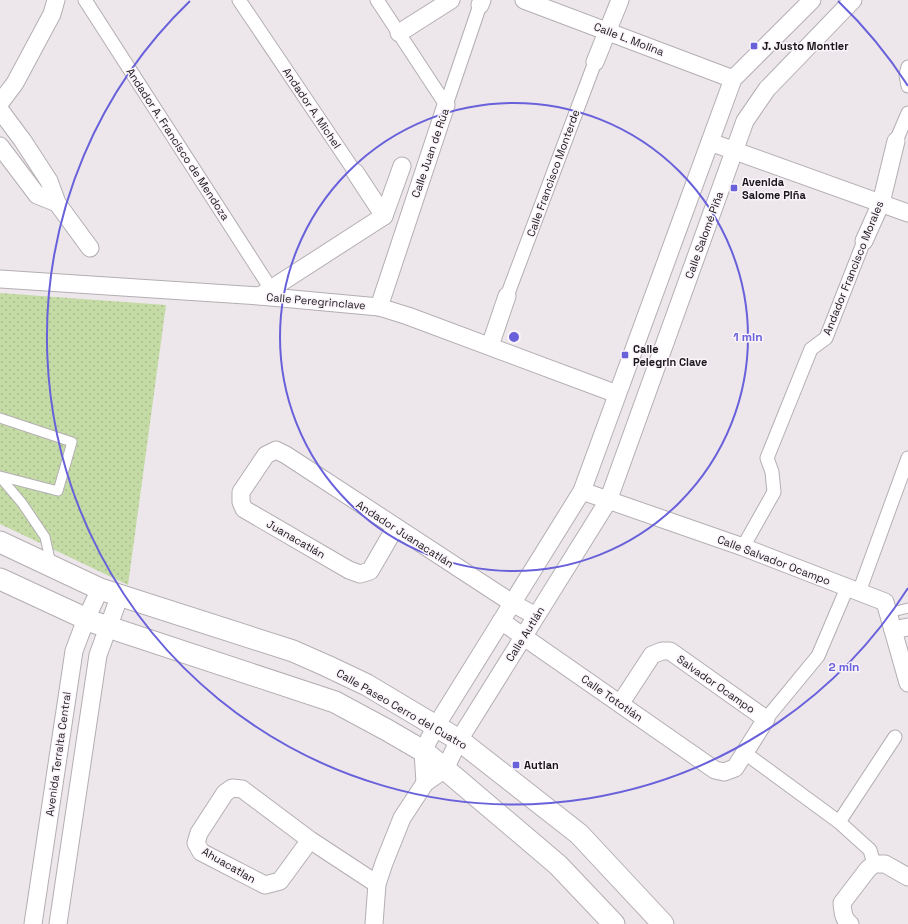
<svg xmlns="http://www.w3.org/2000/svg" width="908" height="924" font-family="'Space Grotesk',sans-serif">
	<style>
		.grass { fill: url(#grass-dots) }
		.lines { fill: none; stroke-linecap: round; stroke-linejoin: round }
		.service-casing { stroke: #b4aeb3; stroke-width: 11 }
		.pedestrian-casing { stroke: #b4aeb3; stroke-width: 15 }
		.minor-casing { stroke: #b4aeb3; stroke-width: 19 }
		.tertiary-casing { stroke: #b4aeb3; stroke-width: 23 }
		.service { stroke: #fff; stroke-width: 9 }
		.pedestrian { stroke: #fff; stroke-width: 13 }
		.minor { stroke: #fff; stroke-width: 17 }
		.tertiary { stroke: #fff; stroke-width: 21 }
		.ring { fill: none; stroke: #6861da; stroke-width: 2 }
		.poi-dot { fill: #6861da; stroke: #faf4fa; stroke-width: 1.5 }
		.labels { text-anchor: middle; stroke-width: 3; stroke-linejoin: round; paint-order: stroke }
		.street-label { font-size: 11px; fill: #191719; stroke: #faf4fa }
		.poi-label { font-size: 11px; font-weight: bold; fill: #191719; stroke: #faf4fa; text-anchor: start }
		.centre { fill: #6861da; stroke: #faf4fa; stroke-width: 2 }
		.ring-label { font-size: 12px; text-anchor: middle; font-weight: bold; fill: #6861da; stroke: #faf4fa; stroke-width: 3; stroke-linejoin: round; paint-order: stroke }
	</style>
	<defs>
		<pattern id="grass-dots" width="8" height="8" patternUnits="userSpaceOnUse"><rect width="8" height="8" fill="#c4dba5"/><path d="M2 2h.1M6 6h.1" fill="none" stroke="#a8bb8d" stroke-width="1.8" stroke-linecap="round"/></pattern>
	</defs>
	<rect width="100%" height="100%" fill="#ede7ec"/>
	<polygon class="grass" points="0,293 166,305 128,585 0,524"/>
	<g class="lines">
		<g class="service-casing">
			<g id="service">
				<polyline points="0,418 72,442 58,491 0,476"/>
				<polyline points="0,477 22,503 45,537 51,564"/>
				<polyline points="888,613 908,608"/>
			</g>
		</g>
		<g class="pedestrian-casing">
			<g id="pedestrian">
				<polyline points="85,0 271,289"/>
				<polyline points="239,0 355,172"/>
				<polyline points="377,0 446,105"/>
				<polyline points="908,67 906,75 908,86"/>
				<polyline points="446,105 480,5"/>
				<polyline points="896,141 908,113"/>
				<polyline points="507,296 595,62"/>
				<polyline points="743,547 774,492 772,472 767,458 811,349 826,338 864,241"/>
				<polyline points="859,592 908,458"/>
				<polyline points="766,719 818,656 847,588"/>
				<polyline points="745,753 839,822 870,850 874,864"/>
				<polyline points="839,822 895,737"/>
			</g>
		</g>
		<g class="minor-casing">
			<g id="minor">
				<polyline points="524,0 733,79"/>
				<polyline points="480,5 482,0"/>
				<polyline points="399,33 451,0"/>
				<polyline points="595,62 620,0"/>
				<polyline points="0,103 15,83 52,14 56,0"/>
				<polyline points="0,110 23,141 49,181 57,203 90,248"/>
				<polyline points="710,142 908,213"/>
				<polyline points="0,146 37,195 57,203"/>
				<polyline points="355,172 384,216"/>
				<polyline points="864,241 881,203 896,141"/>
				<polyline points="0,279 260,296 379,307 408,316 617,394"/>
				<polyline points="260,296 384,216 402,166"/>
				<polyline points="379,307 446,105"/>
				<polyline points="490,346 507,296"/>
				<polyline points="582,491 743,547 885,602 908,683"/>
				<polyline points="395,528 370,571 360,574 349,570 244,509 241,502 241,492 266,455 276,450 286,455 512,603 536,616"/>
				<polyline points="501,621 715,770 724,772 735,768 766,719 670,651 662,651 652,655 620,704"/>
				<polyline points="893,630 908,627"/>
				<polyline points="425,783 423,751 436,726 582,491 733,79 812,0"/>
				<polyline points="310,840 280,881 265,885 201,852 196,843 199,833 225,793 232,788 242,789 310,840 377,884"/>
				<polyline points="33,924 74,651 86,619 100,589"/>
				<polyline points="58,924 98,655 120,595"/>
				<polyline points="374,924 377,884 384,863 402,818 425,783 445,769 459,740 608,501 745,121 767,89 853,0"/>
				<path d="M850,924C843,919 843,912 842,903L868,869L874,864H885L908,877"/>
			</g>
		</g>
		<g class="tertiary-casing">
			<g id="tertiary">
				<polyline points="0,542 100,589 293,651 327,666 367,685 459,740 579,834 663,924"/>
				<polyline points="0,579 93,622 335,702 387,730 423,751 445,769 558,865 614,924"/>
			</g>
		</g>
		<use href="#service" class="service"/>
		<use href="#pedestrian" class="pedestrian"/>
		<use href="#minor" class="minor"/>
		<use href="#tertiary" class="tertiary"/>
	</g>
	<g class="ring">
		<circle cx="514" cy="337" r="234"/>
		<path d="M908 588A467 467 0 1 1 190 1M838 1A467 467 0 0 1 908 86"/>
	</g>
	<g class="poi-dot">
		<rect x="750" y="42" width="8" height="8" rx="2"/>
		<rect x="730" y="184" width="8" height="8" rx="2"/>
		<rect x="621" y="351" width="8" height="8" rx="2"/>
		<rect x="512" y="761" width="8" height="8" rx="2"/>
	</g>
	<g class="labels">
		<g class="street-label">
			<text transform="translate(629 39) rotate(21)" y="4">Calle L. Molina</text>
			<text transform="translate(312 108) rotate(56)" y="4">Andador A. Michel</text>
			<text transform="translate(178 144) rotate(57)" y="4">Andador A. Francisco de Mendoza</text>
			<text transform="translate(430 153) rotate(-71)" y="4">Calle Juan de Rúa</text>
			<text transform="translate(553 173) rotate(-70)" y="4">Calle Francisco Monterde</text>
			<text transform="translate(704 235) rotate(-70)" y="4">Calle Salomé Piña</text>
			<text transform="translate(853 268) rotate(-68)" y="4">Andador Francisco Morales</text>
			<text transform="translate(316 301) rotate(5)" y="4">Calle Peregrinclave</text>
			<text transform="translate(405 534) rotate(33)" y="4">Andador Juanacatlán</text>
			<text transform="translate(296 539) rotate(30)" y="4">Juanacatlán</text>
			<text transform="translate(774 560) rotate(21)" y="4">Calle Salvador Ocampo</text>
			<text transform="translate(525 634) rotate(-58)" y="4">Calle Autlán</text>
			<text transform="translate(716 684) rotate(35)" y="4">Salvador Ocampo</text>
			<text transform="translate(612 698) rotate(35)" y="4">Calle Tototlán</text>
			<text transform="translate(402 709) rotate(30)" y="4">Calle Paseo Cerro del Cuatro</text>
			<text transform="translate(58 754) rotate(-82)" y="4">Avenida Terralta Central</text>
			<text transform="translate(229 865) rotate(30)" y="4">Ahuacatlan</text>
		</g>
		<g class="poi-label">
			<text x="762" y="50">J. Justo Montier</text>
			<text x="742" y="186">Avenida<tspan x="742" dy="13">Salome Piña</tspan></text>
			<text x="633" y="353">Calle<tspan x="633" dy="13">Pelegrin Clave</tspan></text>
			<text x="524" y="769">Autlan</text>
		</g>
	</g>
	<circle cx="514" cy="337" r="6" class="centre"/>
	<g class="ring-label">
		<text x="748" y="341">1 min</text>
		<text x="844" y="671">2 min</text>
	</g>
</svg>
